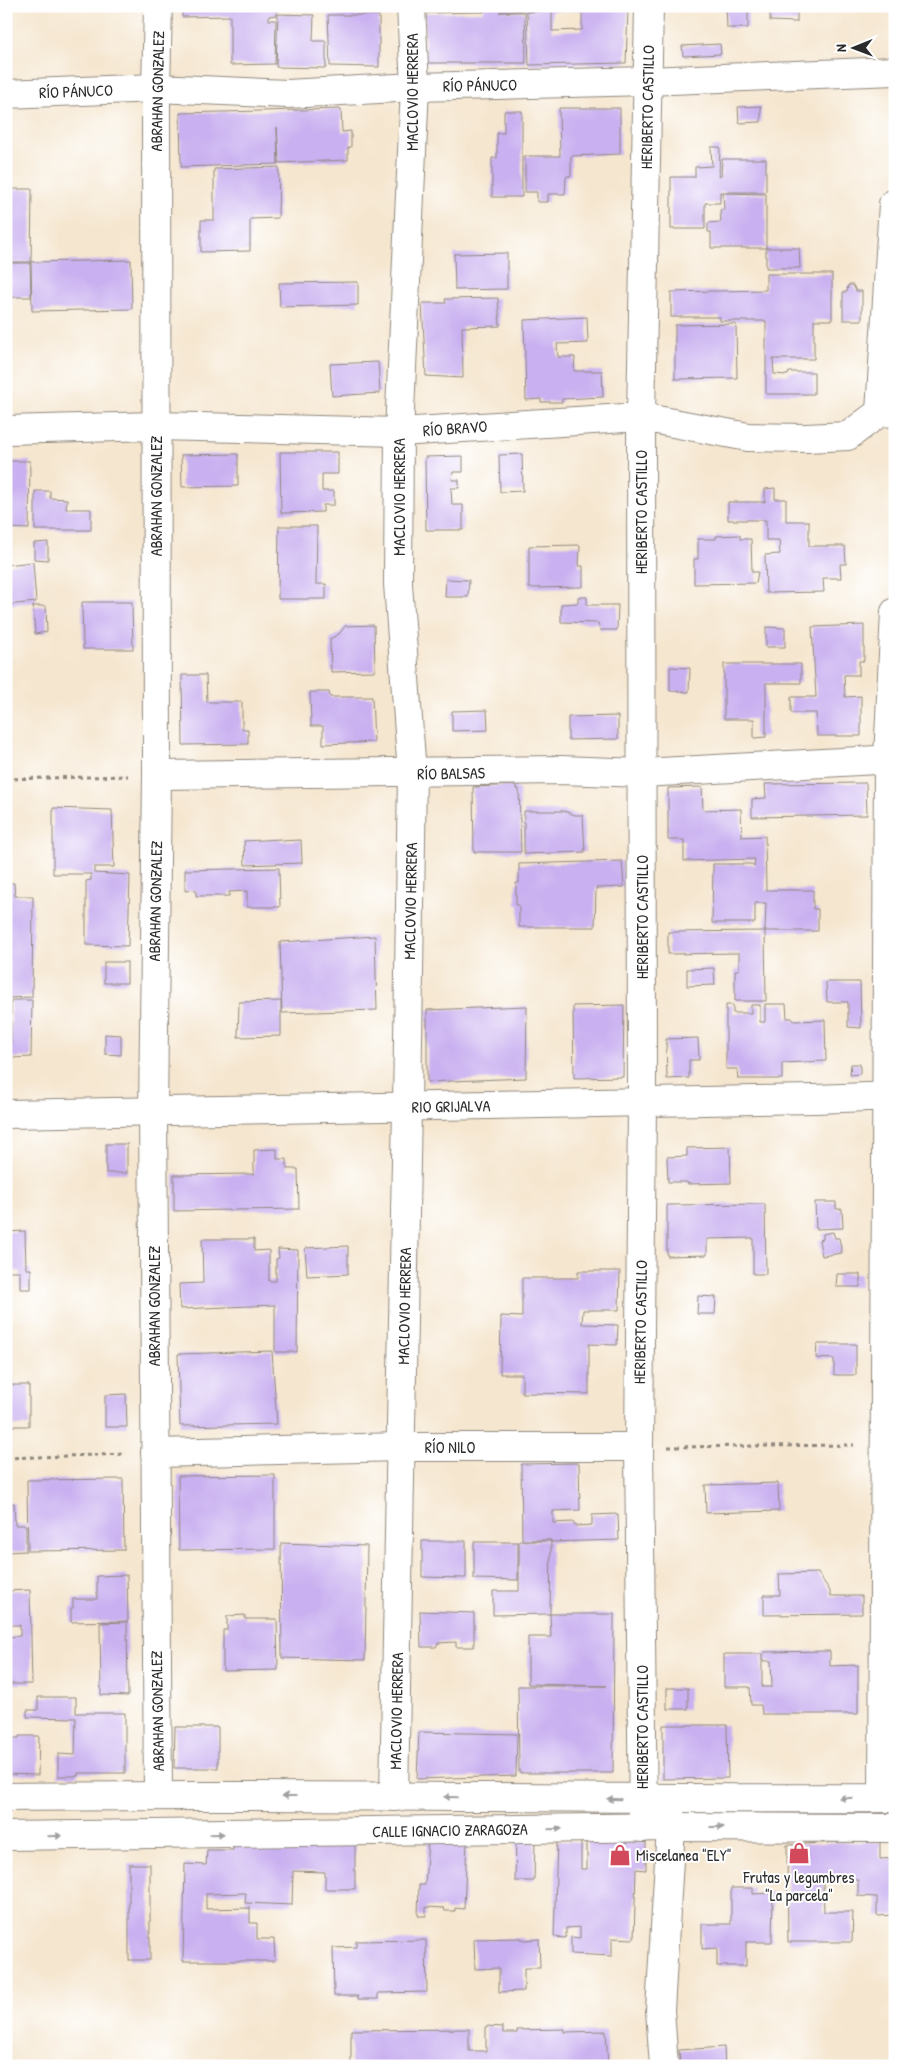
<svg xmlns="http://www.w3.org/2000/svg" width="901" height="2072" font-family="'Patrick Hand',sans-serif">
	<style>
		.building { fill: #c9b0f0; fill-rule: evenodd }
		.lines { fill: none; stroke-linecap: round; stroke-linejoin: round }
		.minor-casing { stroke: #90887d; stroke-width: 30 }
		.path { stroke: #90887d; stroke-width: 3; stroke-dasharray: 4 4; stroke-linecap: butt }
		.minor { stroke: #fff; stroke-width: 28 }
		.oneway { fill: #a0a0a0 }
		.labels { text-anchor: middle; stroke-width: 4; stroke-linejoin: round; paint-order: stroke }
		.street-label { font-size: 16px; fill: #2b2b2b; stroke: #fff }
		.poi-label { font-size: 16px; fill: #2b2b2b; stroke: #fff; text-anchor: start }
	</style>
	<rect width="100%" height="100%" fill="#fff"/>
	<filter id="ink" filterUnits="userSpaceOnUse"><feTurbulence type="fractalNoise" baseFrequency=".02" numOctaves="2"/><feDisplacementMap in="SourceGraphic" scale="10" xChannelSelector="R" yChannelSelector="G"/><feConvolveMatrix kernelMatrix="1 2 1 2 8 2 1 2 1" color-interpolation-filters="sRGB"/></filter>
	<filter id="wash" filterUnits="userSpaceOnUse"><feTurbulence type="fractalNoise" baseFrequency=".0096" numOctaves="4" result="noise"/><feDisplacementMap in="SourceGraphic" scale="20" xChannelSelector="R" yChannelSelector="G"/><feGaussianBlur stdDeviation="1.12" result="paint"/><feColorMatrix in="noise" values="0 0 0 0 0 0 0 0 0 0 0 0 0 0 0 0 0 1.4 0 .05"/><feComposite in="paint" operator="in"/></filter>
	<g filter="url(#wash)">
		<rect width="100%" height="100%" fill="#f5e6cf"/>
		<g id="blocks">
			<g class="building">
				<polygon points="182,6 277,6 277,15 269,16 269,20 276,20 275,64 230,65 230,16 182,17"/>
				<polygon points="483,6 524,6 524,10 499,12 525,12 526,63 425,63 425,13 484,12"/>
				<path d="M525,6H622V10L628,9L626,63L529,65L527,12L542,11H526ZM582,10V30L552,31V11Z"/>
				<polygon points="726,6 748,6 748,28 727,28"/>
				<polygon points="770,6 797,6 797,22 770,21"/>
				<polygon points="278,14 314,15 313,41 326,41 326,68 276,67"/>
				<polygon points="328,15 379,15 379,67 330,66"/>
				<polygon points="720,44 721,54 683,56 682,46"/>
				<polygon points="761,106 761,122 739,123 738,107"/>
				<polygon points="559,108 620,108 620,154 571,156 571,176 567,176 566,178 565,194 548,194 548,202 537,202 537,192 525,192 525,156 560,156"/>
				<polygon points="341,109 342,132 351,131 351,147 348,148 348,160 279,163 277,127 278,164 181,167 180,113"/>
				<polygon points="504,111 522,111 522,197 492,197 492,158 497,158 497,133 504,133"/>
				<polygon points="711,147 720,147 719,176 721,176 722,159 766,159 766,192 720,192 720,203 705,203 705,229 671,229 671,177 695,177 695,167 712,166"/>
				<polygon points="279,167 278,218 250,219 250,251 201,252 201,220 214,220 214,169"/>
				<polygon points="6,189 32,189 31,262 131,260 132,309 32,311 31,262 6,262"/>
				<polygon points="723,193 766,194 766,248 711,248 711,232 708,232 708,223 721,222 720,210 724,210"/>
				<polygon points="766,248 799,248 800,268 766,268"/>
				<polygon points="507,253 507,289 455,290 454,254"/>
				<polygon points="6,263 30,263 31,297 6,297"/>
				<polygon points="766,274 832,274 832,320 814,320 814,359 773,359 774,374 788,375 789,372 814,372 814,394 766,394 766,321 720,321 720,317 671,317 671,292 766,290"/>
				<polygon points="358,282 358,305 280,307 279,283"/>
				<polygon points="848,285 853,285 856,291 862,291 862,320 843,320 843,292 847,292"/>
				<polygon points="498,298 500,326 462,327 463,378 426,376 422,303 446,303 445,299"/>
				<polygon points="587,317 588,343 557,344 558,357 575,357 574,371 602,371 603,397 562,399 562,402 541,402 541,399 526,400 524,320"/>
				<polygon points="736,324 737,378 675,379 675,325"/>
				<polygon points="378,362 380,393 332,396 330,364"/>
				<polygon points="280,452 338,452 338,474 322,474 322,491 334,491 334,505 323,505 323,512 281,513"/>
				<polygon points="238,454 238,486 182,487 181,455"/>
				<polygon points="522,454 523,491 500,492 499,455"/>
				<polygon points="463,456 463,472 453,472 452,480 459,480 459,488 451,488 452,505 463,505 463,530 426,530 425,457"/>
				<polygon points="6,461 30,461 29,529 6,528"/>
				<polygon points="775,488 775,499 786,499 786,521 809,521 809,546 845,546 846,564 840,564 841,578 823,578 824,592 766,593 765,555 780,554 779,540 766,540 766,520 728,520 728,502 765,502 765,489"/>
				<polygon points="35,491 50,491 50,498 67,499 66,509 91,509 91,530 35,530"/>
				<polygon points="279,526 317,526 316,584 326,584 326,599 278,599"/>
				<polygon points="740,535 740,539 751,539 752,572 758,572 756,583 694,584 694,559 698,559 698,539 716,539 716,536"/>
				<polygon points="48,542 48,560 34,559 34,543"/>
				<polygon points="580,545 579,566 583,566 583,587 529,588 529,546"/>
				<polygon points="33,562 36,602 6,605 6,565"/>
				<polygon points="446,579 469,580 468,597 445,597"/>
				<polygon points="578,597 587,597 587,605 618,605 617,630 600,630 598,623 561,622 561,604 578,603"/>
				<polygon points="82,602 132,602 133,649 83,649"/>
				<polygon points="33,606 46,606 47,632 35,634"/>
				<polygon points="374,625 375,671 331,672 330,639 339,634 345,626"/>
				<polygon points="864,625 864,661 859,661 859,675 844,675 845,697 861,696 861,736 817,736 816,713 791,713 791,697 816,697 812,627"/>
				<polygon points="766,627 785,628 785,647 766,647"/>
				<polygon points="724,664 801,664 801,683 766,683 766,737 754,738 754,719 724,719"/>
				<polygon points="670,667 690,668 689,692 670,691"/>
				<polygon points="182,675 206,675 207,702 242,702 242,729 248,729 248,744 183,745"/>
				<polygon points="310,692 329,692 330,697 372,697 374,742 323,744 323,726 311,726"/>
				<polygon points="487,710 488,730 452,731 452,711"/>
				<polygon points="618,716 618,739 568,740 568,717"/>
				<polygon points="866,783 867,815 752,817 752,799 766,798 765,784"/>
				<polygon points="516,785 516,789 519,789 521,852 474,852 473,787"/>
				<polygon points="702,787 703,810 741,809 742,837 765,836 766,890 813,890 813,909 818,909 818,931 765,931 766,903 755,903 755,923 712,923 713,864 752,864 754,866 755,859 684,861 684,840 668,840 668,788"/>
				<polygon points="53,808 112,810 114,867 94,867 94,873 130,875 128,946 86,945 86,881 91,880 91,874 53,874"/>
				<polygon points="524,811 564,811 575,815 583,815 585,852 524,854"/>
				<polygon points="281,839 281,841 301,840 302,863 245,865 244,841"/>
				<polygon points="622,861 624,887 596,888 595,927 519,927 519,905 516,905 516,883 519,883 519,864"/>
				<polygon points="279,868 280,907 247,907 247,891 229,892 229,896 196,896 196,890 185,891 185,870"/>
				<polygon points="6,883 14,883 15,896 33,896 32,997 6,998"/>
				<polygon points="765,931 766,1001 735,1001 735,970 739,970 739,953 668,954 668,932"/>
				<polygon points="375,936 377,1010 282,1013 280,942"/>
				<rect x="104" y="962" width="23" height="21"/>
				<polygon points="714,968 715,985 687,986 687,969"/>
				<polygon points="826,982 860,982 861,1028 848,1027 848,1002 827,1002"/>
				<polygon points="11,1000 32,1000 31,1057 11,1058"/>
				<polygon points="281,1001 281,1036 238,1037 239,1002"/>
				<polygon points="765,1004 786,1004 787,1018 792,1018 794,1021 825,1020 826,1061 782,1063 782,1079 738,1079 737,1069 726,1069 726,1005 733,1005 733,1013 751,1013 751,1005 760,1005 760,1022 765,1022"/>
				<polygon points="624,1005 623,1077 574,1078 573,1006"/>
				<polygon points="527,1006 526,1078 427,1082 427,1010"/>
				<polygon points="105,1034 121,1035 121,1055 105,1054"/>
				<polygon points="698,1038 699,1060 689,1060 689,1078 667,1079 666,1039"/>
				<polygon points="851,1064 860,1064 860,1074 850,1075"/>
				<rect x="106" y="1144" width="21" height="29"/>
				<polygon points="730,1147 731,1183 688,1184 687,1182 668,1182 667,1157 687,1156 687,1148"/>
				<polygon points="277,1149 277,1159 287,1159 287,1169 298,1169 299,1209 174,1211 174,1175 254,1174 254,1150"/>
				<polygon points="815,1202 836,1202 836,1209 842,1209 843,1228 816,1229"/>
				<polygon points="765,1204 766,1274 753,1274 753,1238 707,1239 707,1255 667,1256 667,1205"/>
				<polygon points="25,1231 26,1269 31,1269 31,1289 20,1289 20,1271 6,1271 6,1232"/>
				<polygon points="833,1232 835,1238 839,1238 842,1253 822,1256 819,1240 823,1239 823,1234"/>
				<polygon points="202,1239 254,1239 254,1251 269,1250 269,1281 276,1281 276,1259 279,1258 278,1249 298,1250 297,1352 275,1352 275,1305 180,1309 179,1284 203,1283"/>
				<polygon points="348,1246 348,1274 307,1276 305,1248"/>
				<polygon points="578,1271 620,1271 619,1310 583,1310 582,1324 618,1325 617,1345 589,1344 589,1394 522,1393 522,1374 500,1374 501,1316 522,1317 522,1278 578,1278"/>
				<polygon points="837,1274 860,1274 860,1287 836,1287"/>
				<polygon points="698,1296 716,1297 715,1314 697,1314"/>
				<polygon points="817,1344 856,1344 856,1375 834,1375 834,1359 816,1358"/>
				<polygon points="272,1351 277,1424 180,1426 178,1354"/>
				<polygon points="6,1378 11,1378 11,1385 29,1385 29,1426 6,1426"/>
				<polygon points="126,1394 127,1427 105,1427 105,1395"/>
				<polygon points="579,1463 580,1510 553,1511 553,1523 573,1522 575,1526 592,1525 592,1515 618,1514 619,1540 551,1542 551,1540 522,1540 521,1464"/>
				<polygon points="275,1475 275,1549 179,1550 178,1476"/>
				<polygon points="123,1479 124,1550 28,1551 27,1480"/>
				<polygon points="778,1483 779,1511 706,1513 705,1485"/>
				<polygon points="14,1503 15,1525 26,1525 26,1551 6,1552 6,1504"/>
				<polygon points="422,1541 466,1541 466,1578 422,1577"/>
				<polygon points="519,1541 551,1541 550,1614 614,1614 613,1773 519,1773 518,1686 607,1686 528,1684 528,1637 551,1637 550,1614 493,1615 493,1591 519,1591"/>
				<polygon points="474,1542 518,1542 518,1580 474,1579"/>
				<polygon points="281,1543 367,1546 365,1660 282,1658"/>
				<polygon points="818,1573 830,1591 830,1596 862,1596 862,1614 764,1615 764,1595 780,1595 779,1574"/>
				<polygon points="127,1575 128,1621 71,1622 71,1608 73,1608 73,1599 97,1599 97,1576"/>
				<polygon points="30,1590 32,1684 6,1684 6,1637 20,1636 20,1625 6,1625 6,1591"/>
				<polygon points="420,1611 474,1613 474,1647 456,1647 456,1642 438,1643 436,1647 421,1647"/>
				<polygon points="245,1615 245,1619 277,1619 278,1670 223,1671 223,1630 227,1630 227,1616"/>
				<polygon points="127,1622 128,1696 101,1695 100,1623"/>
				<polygon points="830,1651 830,1666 858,1665 858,1714 762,1714 761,1705 751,1705 750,1687 724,1687 724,1654 762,1654 762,1687 772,1687 771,1661 763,1661 764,1652"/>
				<rect x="667" y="1688" width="21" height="21"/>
				<polygon points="38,1697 76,1697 76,1713 125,1713 125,1773 78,1773 78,1776 58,1776 58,1754 75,1755 76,1718 27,1717 27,1710 38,1710"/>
				<polygon points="663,1725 727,1725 728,1778 663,1779"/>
				<polygon points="175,1727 218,1727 218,1768 174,1768"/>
				<polygon points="419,1732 517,1734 516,1776 417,1779"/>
				<polygon points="19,1736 39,1736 38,1775 6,1774 6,1738 19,1738"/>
				<polygon points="428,1840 467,1842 464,1909 455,1908 455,1911 445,1911 444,1908 426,1907 426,1916 418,1916 419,1885 425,1885"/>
				<polygon points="516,1841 535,1841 534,1881 515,1881"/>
				<polygon points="557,1841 581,1842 581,1869 587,1869 587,1841 646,1842 646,1870 636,1869 634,1939 612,1938 612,1956 571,1954 571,1937 580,1938 580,1927 566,1928 566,1938 554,1937"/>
				<polygon points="838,1842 880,1842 880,1859 895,1858 895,1915 877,1916 877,1897 858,1896 858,1880 823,1881 824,1912 853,1912 852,1942 788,1942 787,1845"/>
				<polygon points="233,1843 355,1844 355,1889 325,1889 325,1872 293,1871 292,1905 245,1903 246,1893 206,1894 206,1909 250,1908 250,1923 257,1923 257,1939 274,1939 275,1961 183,1961 185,1864 206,1865 207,1850 233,1850"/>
				<rect x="129" y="1864" width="21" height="96"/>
				<polygon points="731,1888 753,1888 753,1894 773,1893 772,1942 746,1942 746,1966 717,1966 717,1948 702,1949 702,1924 731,1924"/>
				<polygon points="522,1938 522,1940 539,1939 540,1968 524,1968 524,1991 499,1992 499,1968 475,1969 474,1939"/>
				<polygon points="426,1940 427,1992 378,1993 378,1999 358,1999 358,1996 334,1996 333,1948 356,1947 356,1941"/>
				<polygon points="486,2026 503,2027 503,2033 517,2033 517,2030 565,2029 565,2032 606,2031 608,2066 351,2066 351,2030 469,2029 469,2051 486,2051"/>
				<polygon points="724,2047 725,2066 680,2066 679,2050"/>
			</g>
		</g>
	</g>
	<g filter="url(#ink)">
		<use href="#blocks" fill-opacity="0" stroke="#90887d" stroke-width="1"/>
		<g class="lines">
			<g class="minor-casing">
				<g id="minor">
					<polyline points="6,94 156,88 287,94 415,87 647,81 895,71"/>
					<polyline points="880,412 893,204"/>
					<polyline points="6,430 156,426 399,432 641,417 748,437 806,438 848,436 880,412 895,413"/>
					<polyline points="157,775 561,770 642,773 895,759"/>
					<polyline points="6,1114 815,1099 895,1096"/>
					<polyline points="155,1453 401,1447 639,1447"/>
					<polyline points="158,1795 153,1113 157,775 156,88 158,6"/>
					<path d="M6,1797C302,1793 599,1800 895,1798"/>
					<polyline points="394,1797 407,1107 412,773 398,584 399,432 415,87 411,6"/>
					<polyline points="883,1798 888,759 895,612"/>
					<polyline points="643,1828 639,1447 642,1103 641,417 649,6"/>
					<polyline points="6,1836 671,1827 895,1828"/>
					<polyline points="664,2066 660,2010 671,1827 670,1810"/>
				</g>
			</g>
			<g class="path">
				<polyline points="6,779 128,776"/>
				<polyline points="668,1447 854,1445"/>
				<polyline points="6,1458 126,1454"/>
			</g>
			<use href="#minor" class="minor"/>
		</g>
		<defs><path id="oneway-solid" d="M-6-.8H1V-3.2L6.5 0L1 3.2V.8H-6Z" transform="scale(1.25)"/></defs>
		<g class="oneway">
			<use href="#oneway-solid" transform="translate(289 1796) rotate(-180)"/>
			<use href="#oneway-solid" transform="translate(451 1797) rotate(-179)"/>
			<use href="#oneway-solid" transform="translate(846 1798) rotate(180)"/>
			<use href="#oneway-solid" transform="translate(614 1799) rotate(-179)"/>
			<use href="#oneway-solid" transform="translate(717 1827)"/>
			<use href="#oneway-solid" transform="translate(555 1829) rotate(-1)"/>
			<use href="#oneway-solid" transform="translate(217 1834) rotate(-1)"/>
			<use href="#oneway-solid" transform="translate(55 1836) rotate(-1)"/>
		</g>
	</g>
	<defs>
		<g id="shop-bare" transform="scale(1.725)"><path d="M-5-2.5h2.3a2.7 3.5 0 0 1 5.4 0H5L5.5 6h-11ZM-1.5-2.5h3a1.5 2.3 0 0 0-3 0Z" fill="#d1495b" stroke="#fff" stroke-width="2.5" paint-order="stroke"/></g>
	</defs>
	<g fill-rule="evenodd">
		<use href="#shop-bare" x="799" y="1853"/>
		<use href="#shop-bare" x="620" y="1855"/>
	</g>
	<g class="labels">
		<g class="street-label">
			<text transform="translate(480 85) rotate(-1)" y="6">RÍO PÁNUCO</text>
			<text transform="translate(76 91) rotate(-2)" y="6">RÍO PÁNUCO</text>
			<text transform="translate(157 91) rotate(-89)" y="6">ABRAHAN GONZALEZ</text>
			<text transform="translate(412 92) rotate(-90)" y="6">MACLOVIO HERRERA</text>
			<text transform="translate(647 107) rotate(-89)" y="6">HERIBERTO CASTILLO</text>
			<text transform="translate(455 428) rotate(-4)" y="6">RÍO BRAVO</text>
			<text transform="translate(156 496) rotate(-90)" y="6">ABRAHAN GONZALEZ</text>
			<text transform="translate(399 497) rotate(-90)" y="6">MACLOVIO HERRERA</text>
			<text transform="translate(641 512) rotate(-90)" y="6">HERIBERTO CASTILLO</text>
			<text transform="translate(451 773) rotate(-1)" y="6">RÍO BALSAS</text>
			<text transform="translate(155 901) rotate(-89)" y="6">ABRAHAN GONZALEZ</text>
			<text transform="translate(410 901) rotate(-89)" y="6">MACLOVIO HERRERA</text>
			<text transform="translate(642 917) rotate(-90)" y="6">HERIBERTO CASTILLO</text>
			<text transform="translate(451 1106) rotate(-1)" y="6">RIO GRIJALVA</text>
			<text transform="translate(154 1306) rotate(-90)" y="6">ABRAHAN GONZALEZ</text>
			<text transform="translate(404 1306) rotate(-89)" y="6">MACLOVIO HERRERA</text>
			<text transform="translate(640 1322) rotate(-89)" y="6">HERIBERTO CASTILLO</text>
			<text x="450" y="1453">RÍO NILO</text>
			<text transform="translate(157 1711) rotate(-91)" y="6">ABRAHAN GONZALEZ</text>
			<text transform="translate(396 1711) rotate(-89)" y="6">MACLOVIO HERRERA</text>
			<text transform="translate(642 1727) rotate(-90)" y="6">HERIBERTO CASTILLO</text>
			<text transform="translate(450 1830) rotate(-1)" y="6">CALLE IGNACIO ZARAGOZA</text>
		</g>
		<g class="poi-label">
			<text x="636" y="1861">Miscelanea "ELY"</text>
			<text x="799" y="1883" text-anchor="middle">Frutas y legumbres<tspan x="799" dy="18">"La parcela"</tspan></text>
		</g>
	</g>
	<rect width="901" height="2072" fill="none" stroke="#fff" stroke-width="25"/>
	<g transform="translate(854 48) rotate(269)" stroke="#ffffff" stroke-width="4" paint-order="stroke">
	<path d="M0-4L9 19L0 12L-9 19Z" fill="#2b2b2b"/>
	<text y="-8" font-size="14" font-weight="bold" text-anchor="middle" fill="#2b2b2b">N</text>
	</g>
</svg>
